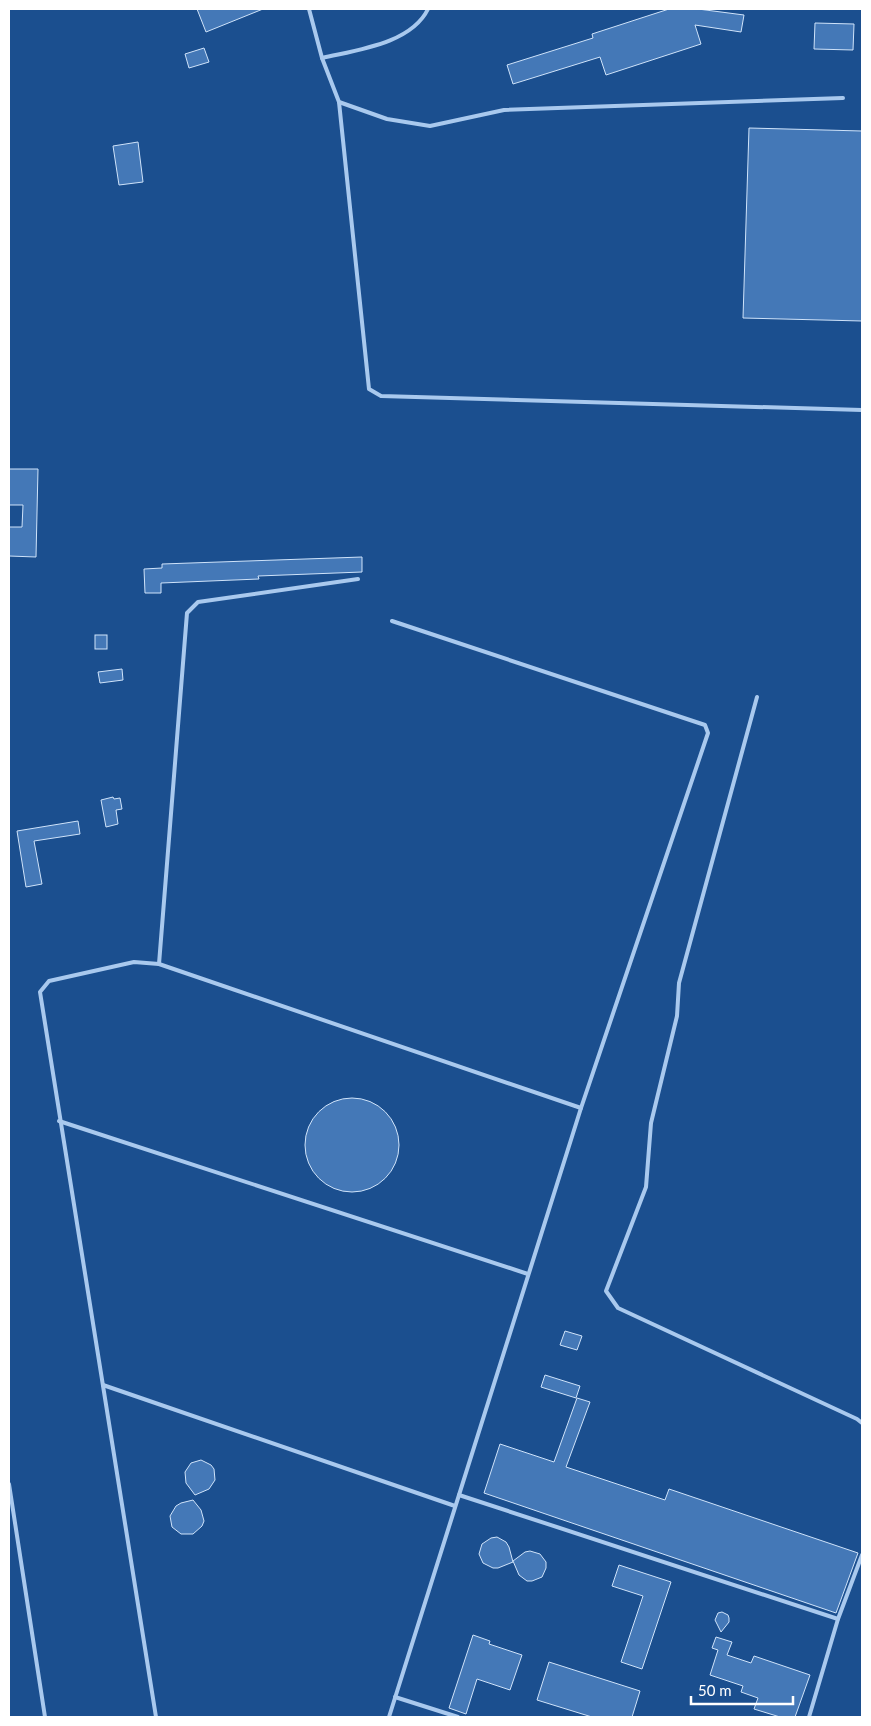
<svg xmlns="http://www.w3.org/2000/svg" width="871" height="1726" font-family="Lato,sans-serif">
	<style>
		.building { fill: #4478b7; stroke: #cfe3fa }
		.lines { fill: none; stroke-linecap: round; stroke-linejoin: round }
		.service { stroke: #a9c9ee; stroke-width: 4 }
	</style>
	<rect width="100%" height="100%" fill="#1b4f8f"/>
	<g class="building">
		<polygon points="197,9 263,9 206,32"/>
		<polygon points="669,9 698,9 744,15 741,32 695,25 701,44 606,75 600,57 513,84 507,65 593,38 592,34"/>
		<polygon points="815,23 854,24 853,50 814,49"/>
		<polygon points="204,48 209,62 189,68 185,54"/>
		<polygon points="749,128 862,131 862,321 743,318"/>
		<polygon points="138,142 143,182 119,185 113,146"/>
		<polygon points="9,469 38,469 36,557 9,556 9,527 22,527 23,505 9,505"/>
		<polygon points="362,557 362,572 258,576 259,579 161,583 161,593 145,593 144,569 162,568 162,564"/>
		<rect x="95" y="635" width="12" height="14"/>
		<polygon points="122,669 123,680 100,683 98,672"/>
		<polygon points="113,797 114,799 120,798 122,809 116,810 118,824 106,827 101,800"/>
		<polygon points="78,821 80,834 34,841 42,884 26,887 17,831"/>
		<circle cx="352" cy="1145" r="47"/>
		<polygon points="565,1331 582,1336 577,1350 560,1345"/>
		<polygon points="545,1375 580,1386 576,1398 541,1387"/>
		<polygon points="577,1398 590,1402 566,1467 665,1500 669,1489 858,1553 836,1613 484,1493 500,1444 554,1462"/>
		<polygon points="201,1460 211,1465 214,1469 215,1480 209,1489 195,1495 186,1483 185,1472 191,1463"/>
		<polygon points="193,1500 201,1510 204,1521 202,1526 193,1534 181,1534 172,1527 170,1516 176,1506 181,1503"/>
		<polygon points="497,1537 506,1542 509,1547 513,1562 498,1568 493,1568 483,1563 479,1554 482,1544 491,1538"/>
		<polygon points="530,1551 540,1554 546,1562 546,1568 542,1577 532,1581 527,1581 519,1575 513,1561 525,1552"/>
		<polygon points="619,1565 671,1582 642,1669 621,1662 643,1596 612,1586"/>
		<polygon points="722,1612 728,1615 729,1618 729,1622 721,1632 715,1620 718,1613"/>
		<polygon points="473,1635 490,1641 489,1644 522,1655 510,1690 477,1679 466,1714 449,1708"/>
		<polygon points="716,1637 732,1642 727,1655 751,1663 754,1656 810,1675 795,1717 780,1717 754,1709 758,1698 741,1692 743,1686 710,1675 718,1650 712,1648"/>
		<polygon points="549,1662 640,1691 632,1717 592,1717 537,1700"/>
	</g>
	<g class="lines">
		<g class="service">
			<polyline points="309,9 322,58 339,102 387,119 430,126 504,110 843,98"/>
			<path d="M322,58C356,50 411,44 428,9"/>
			<polyline points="339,102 369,389 381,396 862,410"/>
			<polyline points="757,697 679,983 677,1016 651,1123 646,1187 606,1291 618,1308 857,1419 862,1423"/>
			<polyline points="159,964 187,613 198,602 358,579"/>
			<polyline points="59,1121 528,1274"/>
			<polyline points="103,1385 455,1506"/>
			<polyline points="9,1484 45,1717"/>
			<polyline points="459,1495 838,1619"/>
			<polyline points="395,1697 458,1717"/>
			<polyline points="156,1717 40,992 49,981 134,962 159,964 581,1108"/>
			<polyline points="389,1717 581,1108 708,733 705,725 392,621"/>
			<polyline points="809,1717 838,1619 862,1555"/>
		</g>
	</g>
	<rect width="871" height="1726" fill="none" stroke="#ffffff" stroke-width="20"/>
	<path d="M691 1696v8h102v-8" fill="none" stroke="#ffffff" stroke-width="2.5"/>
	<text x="698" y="1696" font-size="15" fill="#ffffff" stroke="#1b4f8f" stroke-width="4" paint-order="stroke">50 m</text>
</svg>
